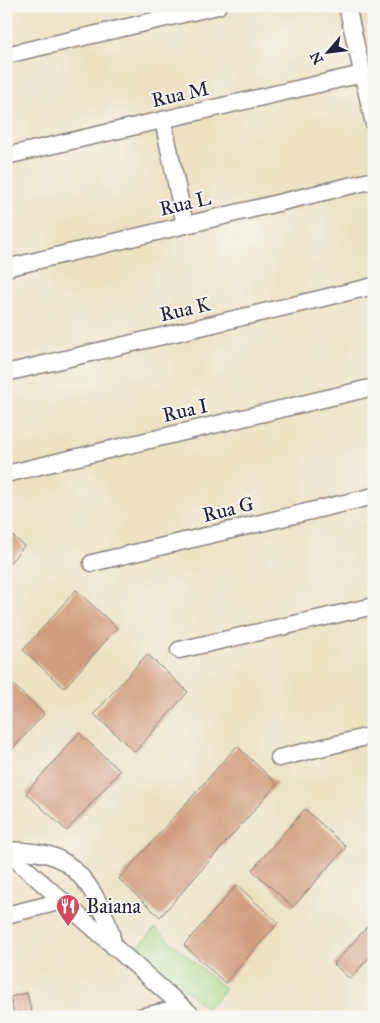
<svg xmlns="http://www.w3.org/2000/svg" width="380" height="1023" font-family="'IM FELL Great Primer',serif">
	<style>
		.green { fill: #a8d785; stroke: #657c60 }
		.building { fill: #d29c7f }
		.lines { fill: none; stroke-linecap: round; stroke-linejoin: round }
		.minor-casing { stroke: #87827e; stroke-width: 19 }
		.minor { stroke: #fff; stroke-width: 16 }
		.labels { text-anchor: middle; stroke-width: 4; stroke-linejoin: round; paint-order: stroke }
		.street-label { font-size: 20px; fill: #22223b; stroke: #f6f6f2 }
		.poi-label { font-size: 20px; fill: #22223b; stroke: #f6f6f2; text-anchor: start }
	</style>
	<rect width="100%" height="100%" fill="#f6f6f2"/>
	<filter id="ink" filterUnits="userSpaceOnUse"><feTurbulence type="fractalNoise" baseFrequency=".02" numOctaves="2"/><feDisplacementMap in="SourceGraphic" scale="10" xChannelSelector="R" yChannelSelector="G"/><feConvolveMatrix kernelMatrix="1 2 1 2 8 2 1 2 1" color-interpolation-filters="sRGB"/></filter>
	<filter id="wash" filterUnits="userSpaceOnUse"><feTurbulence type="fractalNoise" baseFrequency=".0096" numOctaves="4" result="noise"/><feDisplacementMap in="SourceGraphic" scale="20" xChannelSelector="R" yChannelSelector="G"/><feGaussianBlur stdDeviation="1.12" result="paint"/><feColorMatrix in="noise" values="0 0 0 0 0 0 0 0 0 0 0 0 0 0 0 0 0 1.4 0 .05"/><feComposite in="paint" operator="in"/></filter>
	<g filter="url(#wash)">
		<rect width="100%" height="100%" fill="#ece1c1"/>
		<polygon class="green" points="155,928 225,989 207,1009 137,948"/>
		<g id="blocks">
			<g class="building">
				<polygon points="6,530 24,546 6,567"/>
				<polygon points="76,590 117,628 64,688 23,650"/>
				<polygon points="147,654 188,692 135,752 94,714"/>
				<polygon points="6,678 44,714 6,756"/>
				<polygon points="79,733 120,771 67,831 26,793"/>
				<polygon points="237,746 277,784 160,917 119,879"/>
				<polygon points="305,809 346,847 293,907 252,870"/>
				<polygon points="237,885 278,923 225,983 184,945"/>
				<polygon points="374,919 374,952 350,979 334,964"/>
				<polygon points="27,993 33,1017 15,1017 10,997"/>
			</g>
		</g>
	</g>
	<g filter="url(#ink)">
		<use href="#blocks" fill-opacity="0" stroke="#87827e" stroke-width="1"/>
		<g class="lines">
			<g class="minor-casing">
				<g id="minor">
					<polyline points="347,6 374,124"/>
					<polyline points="6,55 218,6"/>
					<polyline points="163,120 185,225"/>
					<polyline points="6,156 362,74"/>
					<polyline points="6,268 374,180"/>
					<polyline points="6,373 374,286"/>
					<polyline points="6,474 374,387"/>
					<polyline points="92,563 374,496"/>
					<polyline points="179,650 374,606"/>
					<polyline points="279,758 374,735"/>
					<path d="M6,850C21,851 35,851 49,855C85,866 108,913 114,947"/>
					<polyline points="6,851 194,1017"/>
					<polyline points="6,915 63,901"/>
					<polyline points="140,1017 183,1007"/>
				</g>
			</g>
			<use href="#minor" class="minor"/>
		</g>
	</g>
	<defs>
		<g id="restaurant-pin" transform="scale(1.25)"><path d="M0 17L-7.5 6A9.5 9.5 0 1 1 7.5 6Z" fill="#d1495b" stroke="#f6f6f2"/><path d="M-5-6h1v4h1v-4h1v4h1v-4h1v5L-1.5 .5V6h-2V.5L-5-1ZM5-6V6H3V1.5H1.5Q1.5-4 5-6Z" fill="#fff"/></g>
	</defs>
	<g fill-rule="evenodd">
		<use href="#restaurant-pin" x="68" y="906"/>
	</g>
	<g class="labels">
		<g class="street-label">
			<text transform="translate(180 94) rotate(-13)" y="7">Rua M</text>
			<text transform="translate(185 203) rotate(-13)" y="7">Rua L</text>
			<text transform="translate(185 309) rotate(-13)" y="7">Rua K</text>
			<text transform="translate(185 410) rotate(-13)" y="7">Rua I</text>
			<text transform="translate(228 509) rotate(-14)" y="7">Rua G</text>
		</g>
		<g class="poi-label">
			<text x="86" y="913">Baiana</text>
		</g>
	</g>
	<rect width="380" height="1023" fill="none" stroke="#f6f6f2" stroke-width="25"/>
	<g transform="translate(328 52) rotate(242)" stroke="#f6f6f2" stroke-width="4" paint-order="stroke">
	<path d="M0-4L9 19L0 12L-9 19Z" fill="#22223b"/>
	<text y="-8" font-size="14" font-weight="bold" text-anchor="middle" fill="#22223b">N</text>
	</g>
</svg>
